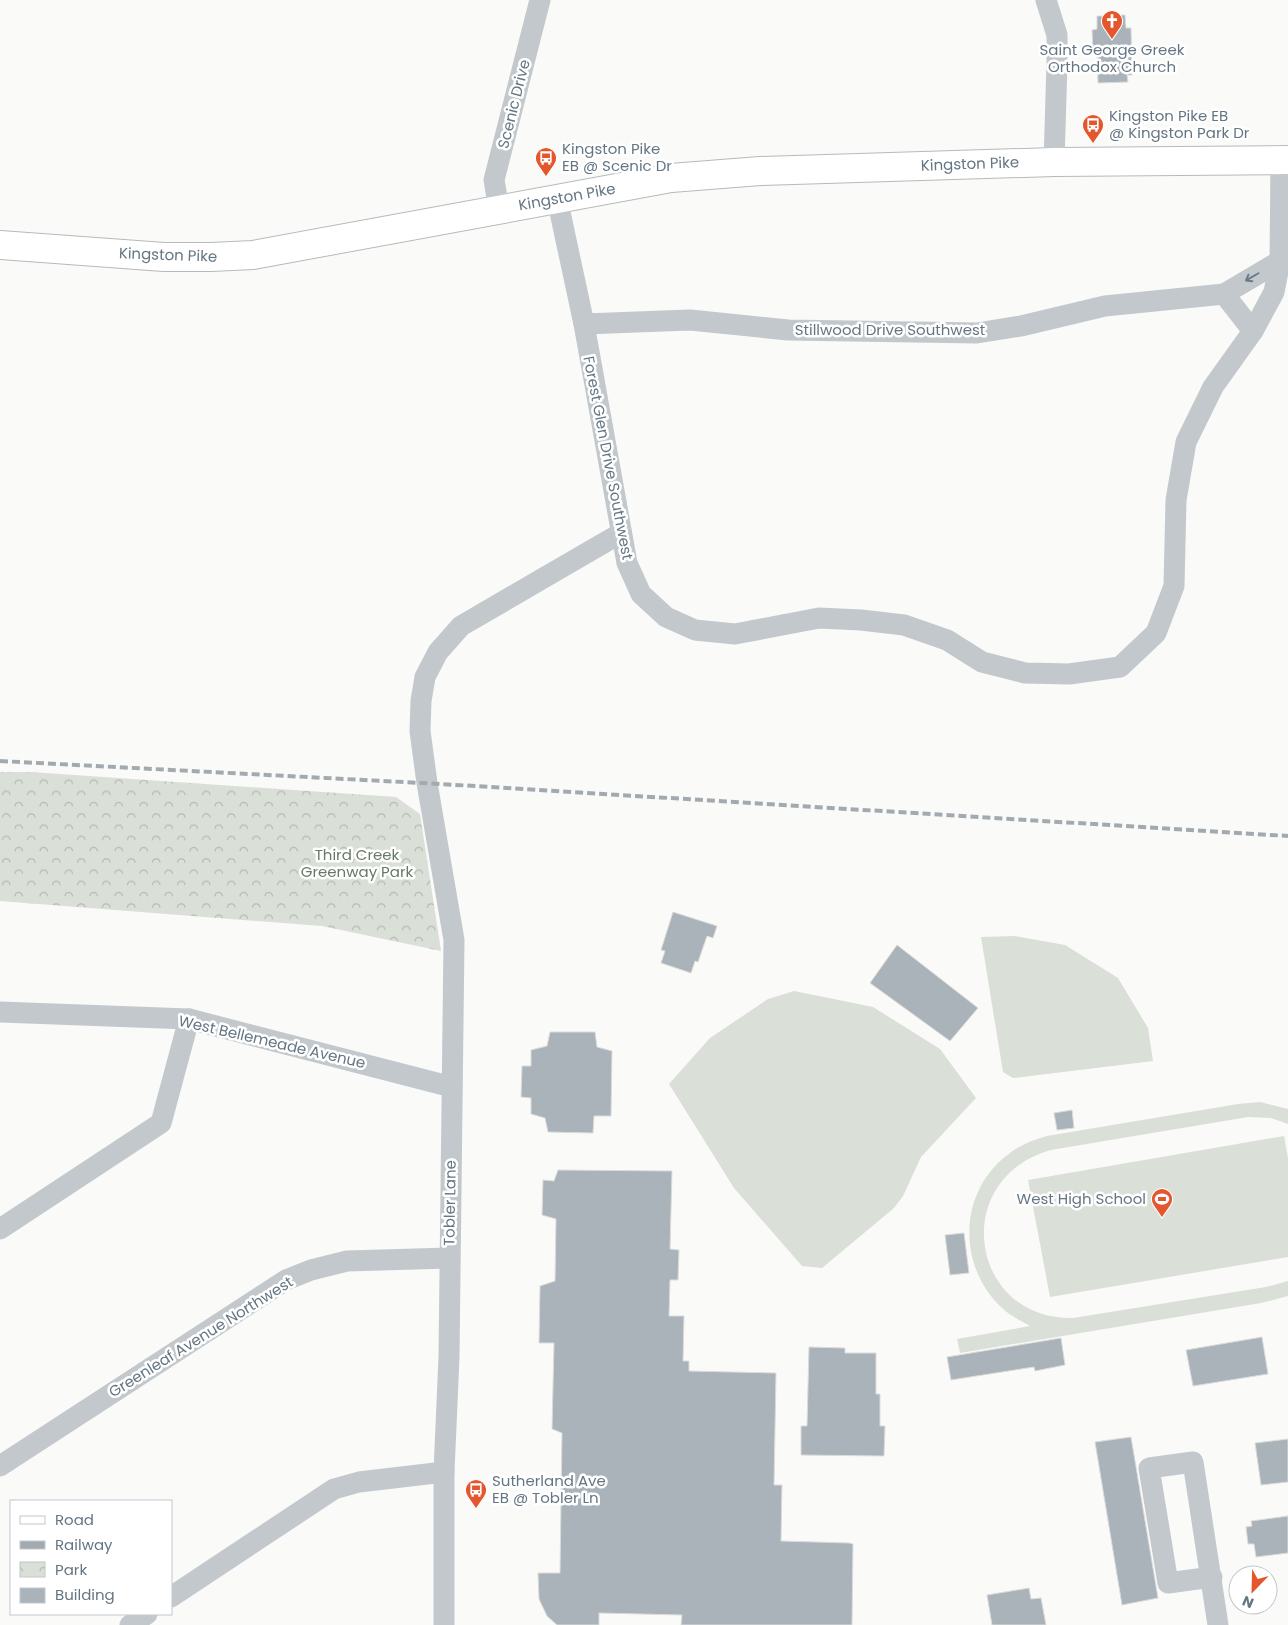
<svg xmlns="http://www.w3.org/2000/svg" width="1288" height="1625" font-family="Poppins,sans-serif">
	<style>
		.park { fill: url(#park-crowns) }
		.garden { fill: #dadfd7 }
		.building { fill: #aab3b9; stroke: #dcdcda }
		.lines { fill: none; stroke-linecap: round; stroke-linejoin: round }
		.major-casing { stroke: #b5babe; stroke-width: 30 }
		.minor { stroke: #c3c8cc; stroke-width: 21 }
		.major { stroke: #fff; stroke-width: 28 }
		.rail { stroke: #a2aab0; stroke-width: 4; stroke-dasharray: 8 4; stroke-linecap: butt }
		.oneway { stroke: #6a7a87 }
		.labels { text-anchor: middle; stroke-width: 5; stroke-linejoin: round; paint-order: stroke }
		.poi-label { font-size: 15px; fill: #657683; stroke: #fff; text-anchor: start }
		.street-label { font-size: 15px; fill: #657683; stroke: #fff }
		.park-label { font-size: 15px; fill: #687a64; stroke: #fff }
	</style>
	<defs>
		<pattern id="park-crowns" width="20" height="18" patternUnits="userSpaceOnUse" patternTransform="scale(1.25)"><rect width="20" height="18" fill="#dadfd7"/><path d="M2 6a3 3 0 1 1 6 0M12 15a3 3 0 1 1 6 0" fill="none" stroke="#b4b9b4"/></pattern>
	</defs>
	<rect width="100%" height="100%" fill="#fafaf8"/>
	<polygon class="park" points="0,772 31,772 396,797 420,814 441,951 322,926 0,901"/>
	<g class="garden">
		<polygon points="1015,936 1065,945 1118,978 1148,1028 1153,1061 1013,1078 1003,1072 981,937"/>
		<polygon points="794,991 873,1007 940,1049 976,1098 921,1157 903,1196 894,1208 822,1268 802,1266 734,1188 669,1084 710,1038 768,999"/>
		<path d="M1260,1102L1288,1109V1124L1271,1118L1248,1117L1051,1150C949,1178 969,1320 1073,1318L1266,1287L1288,1281V1296L1261,1303L960,1353L957,1339L1030,1326C1020,1320 1010,1316 1001,1307C958,1266 958,1194 1006,1156C1018,1146 1032,1140 1047,1136L1238,1104Z"/>
		<polygon points="1284,1136 1288,1158 1288,1257 1050,1297 1028,1180"/>
	</g>
	<g class="building">
		<polygon points="1116,12 1119,15 1125,15 1126,28 1131,28 1132,75 1127,75 1128,82 1098,83 1097,51 1093,51 1092,30 1097,29 1097,16 1103,16 1105,13"/>
		<polygon points="673,912 717,926 713,938 707,936 698,962 695,961 691,973 661,963 665,951 661,950"/>
		<polygon points="897,945 978,1008 950,1041 870,983"/>
		<polygon points="550,1032 595,1032 597,1047 612,1051 611,1116 594,1116 593,1133 548,1132 545,1118 531,1114 531,1098 521,1097 522,1066 531,1066 531,1050 547,1046"/>
		<polygon points="1072,1110 1074,1128 1057,1130 1054,1113"/>
		<polygon points="558,1170 672,1171 670,1249 679,1250 678,1280 670,1280 669,1316 684,1316 683,1361 689,1361 689,1371 776,1373 774,1485 782,1485 781,1541 849,1543 853,1544 852,1625 681,1625 682,1615 599,1613 599,1625 557,1625 547,1616 539,1599 538,1573 560,1573 562,1433 552,1429 554,1343 539,1343 540,1286 555,1281 556,1219 542,1215 543,1180 554,1181"/>
		<polygon points="964,1233 969,1273 950,1275 945,1235"/>
		<polygon points="1262,1337 1268,1374 1193,1386 1186,1350"/>
		<polygon points="1061,1338 1065,1365 1035,1371 1034,1367 951,1380 947,1357"/>
		<polygon points="809,1347 845,1348 845,1353 876,1353 876,1394 880,1394 880,1426 885,1426 884,1456 801,1455 801,1426 807,1426"/>
		<polygon points="1131,1437 1158,1598 1122,1605 1095,1442"/>
		<polygon points="1288,1439 1288,1482 1261,1485 1255,1443"/>
		<polygon points="1288,1516 1288,1553 1256,1557 1254,1544 1248,1544 1246,1527 1252,1526 1251,1521"/>
		<polygon points="1029,1588 1031,1599 1041,1598 1046,1625 992,1625 987,1595"/>
	</g>
	<g class="lines">
		<g class="major-casing">
			<polyline id="major" points="0,245 164,257 211,257 253,255 671,178 760,171 1054,162 1288,160"/>
		</g>
		<g class="minor">
			<polyline points="1046,0 1057,35 1057,63 1054,162"/>
			<polyline points="557,198 584,324 627,563 641,594 666,617 695,630 735,634 819,618 861,620 904,625 947,640 982,662 1025,673 1069,674 1120,667 1156,633 1174,586 1176,500 1186,442 1213,387 1253,331 1274,292 1280,261 1281,160"/>
			<polyline points="499,209 494,180 540,0"/>
			<polyline points="1224,294 1253,331"/>
			<polyline points="584,324 690,320 788,330 977,333 1021,326 1105,306 1224,294 1280,261"/>
			<polyline points="0,1012 189,1019 452,1087"/>
			<polyline points="0,1229 161,1123 189,1019"/>
			<polyline points="0,1466 286,1280 311,1270 347,1261 449,1258"/>
			<polyline points="1212,1577 1168,1583 1149,1468 1193,1462 1218,1625"/>
			<polyline points="171,1597 334,1489 359,1482 444,1472"/>
			<polyline points="130,1625 147,1614"/>
			<polyline points="444,1625 444,1472 449,1357 454,940 427,783 420,731 421,701 425,677 438,652 461,626 621,533"/>
		</g>
		<use href="#major" class="major"/>
		<polyline class="rail" points="0,761 441,784 1288,836"/>
	</g>
	<defs><path id="oneway-shaft" d="M-6 0H5M1.5-3L5.5 0L1.5 3" fill="none" stroke-width="1.6" stroke-linecap="round" stroke-linejoin="round" transform="scale(1.25)"/></defs>
	<use class="oneway" href="#oneway-shaft" transform="translate(1252 277) rotate(150)"/>
	<defs>
		<g id="church-pin" transform="scale(1.125)"><path d="M0 17L-7.5 6A9.5 9.5 0 1 1 7.5 6Z" fill="#e4572e" stroke="#fff"/><path d="M-1.2-6h2.4v3.5h3.3v2.4h-3.3V6h-2.4V-.1h-3.3v-2.4h3.3Z" fill="#fff"/></g>
		<g id="bus-pin" transform="scale(1.125)"><path d="M0 17L-7.5 6A9.5 9.5 0 1 1 7.5 6Z" fill="#e4572e" stroke="#fff"/><path d="M-5-6H5V4H4V6H2V4H-2V6H-4V4H-5ZM-3.5-4V0h7V-4ZM-3.5 1.2v1.5H-2V1.2ZM2 1.2v1.5H3.5V1.2Z" fill="#fff"/></g>
		<g id="stadium-pin" transform="scale(1.125)"><path d="M0 17L-7.5 6A9.5 9.5 0 1 1 7.5 6Z" fill="#e4572e" stroke="#fff"/><path d="M0-5a6.5 5 0 1 0 0 10a6.5 5 0 1 0 0-10ZM-3.5-1.8h7v3.6h-7Z" fill="#fff"/></g>
	</defs>
	<g fill-rule="evenodd">
		<use href="#church-pin" x="1112" y="21"/>
		<use href="#bus-pin" x="1093" y="125"/>
		<use href="#bus-pin" x="546" y="158"/>
		<use href="#stadium-pin" x="1162" y="1199"/>
		<use href="#bus-pin" x="476" y="1490"/>
	</g>
	<g class="labels">
		<g class="poi-label">
			<text x="1112" y="55" text-anchor="middle">Saint George Greek<tspan x="1112" dy="17">Orthodox Church</tspan></text>
			<text x="1109" y="121">Kingston Pike EB<tspan x="1109" dy="17">@ Kingston Park Dr</tspan></text>
			<text x="562" y="154">Kingston Pike<tspan x="562" dy="17">EB @ Scenic Dr</tspan></text>
			<text x="1146" y="1204" text-anchor="end">West High School</text>
			<text x="492" y="1486">Sutherland Ave<tspan x="492" dy="17">EB @ Tobler Ln</tspan></text>
		</g>
		<g class="street-label">
			<text transform="translate(514 104) rotate(-76)" y="5">Scenic Drive</text>
			<text transform="translate(970 164) rotate(-2)" y="5">Kingston Pike</text>
			<text transform="translate(567 197) rotate(-10)" y="5">Kingston Pike</text>
			<text transform="translate(168 255) rotate(2)" y="5">Kingston Pike</text>
			<text x="890" y="335">Stillwood Drive Southwest</text>
			<text transform="translate(608 458) rotate(79)" y="5">Forest Glen Drive Southwest</text>
			<text transform="translate(272 1042) rotate(13)" y="5">West Bellemeade Avenue</text>
			<text transform="translate(450 1203) rotate(-89)" y="5">Tobler Lane</text>
			<text transform="translate(201 1337) rotate(-32)" y="5">Greenleaf Avenue Northwest</text>
		</g>
		<g class="park-label">
			<text x="357" y="860">Third Creek<tspan x="357" dy="17">Greenway Park</tspan></text>
		</g>
	</g>
	<rect x="10" y="1500" width="162" height="115" fill="#ffffff" stroke="#c1c8cd"/>
	<rect x="20" y="1516" width="25" height="8" fill="#ffffff" stroke="#c1c8cd"/>
	<text x="55" y="1525" font-size="15" fill="#657683">Road</text>
	<rect x="20" y="1541" width="25" height="8" fill="#a2aab0" stroke="#c1c8cd"/>
	<text x="55" y="1550" font-size="15" fill="#657683">Railway</text>
	<rect x="20" y="1562" width="25" height="15" fill="url(#park-crowns)" stroke="#c1c8cd"/>
	<text x="55" y="1575" font-size="15" fill="#657683">Park</text>
	<rect x="20" y="1588" width="25" height="15" fill="#aab3b9" stroke="#c1c8cd"/>
	<text x="55" y="1600" font-size="15" fill="#657683">Building</text>
	<g transform="translate(1253 1590) rotate(203)"><circle r="24" fill="#ffffff" stroke="#c1c8cd"/>
	<path d="M0-4L9 19L0 12L-9 19Z" fill="#e4572e"/>
	<text y="-8" font-size="14" font-weight="bold" text-anchor="middle" fill="#657683">N</text>
	</g>
</svg>
